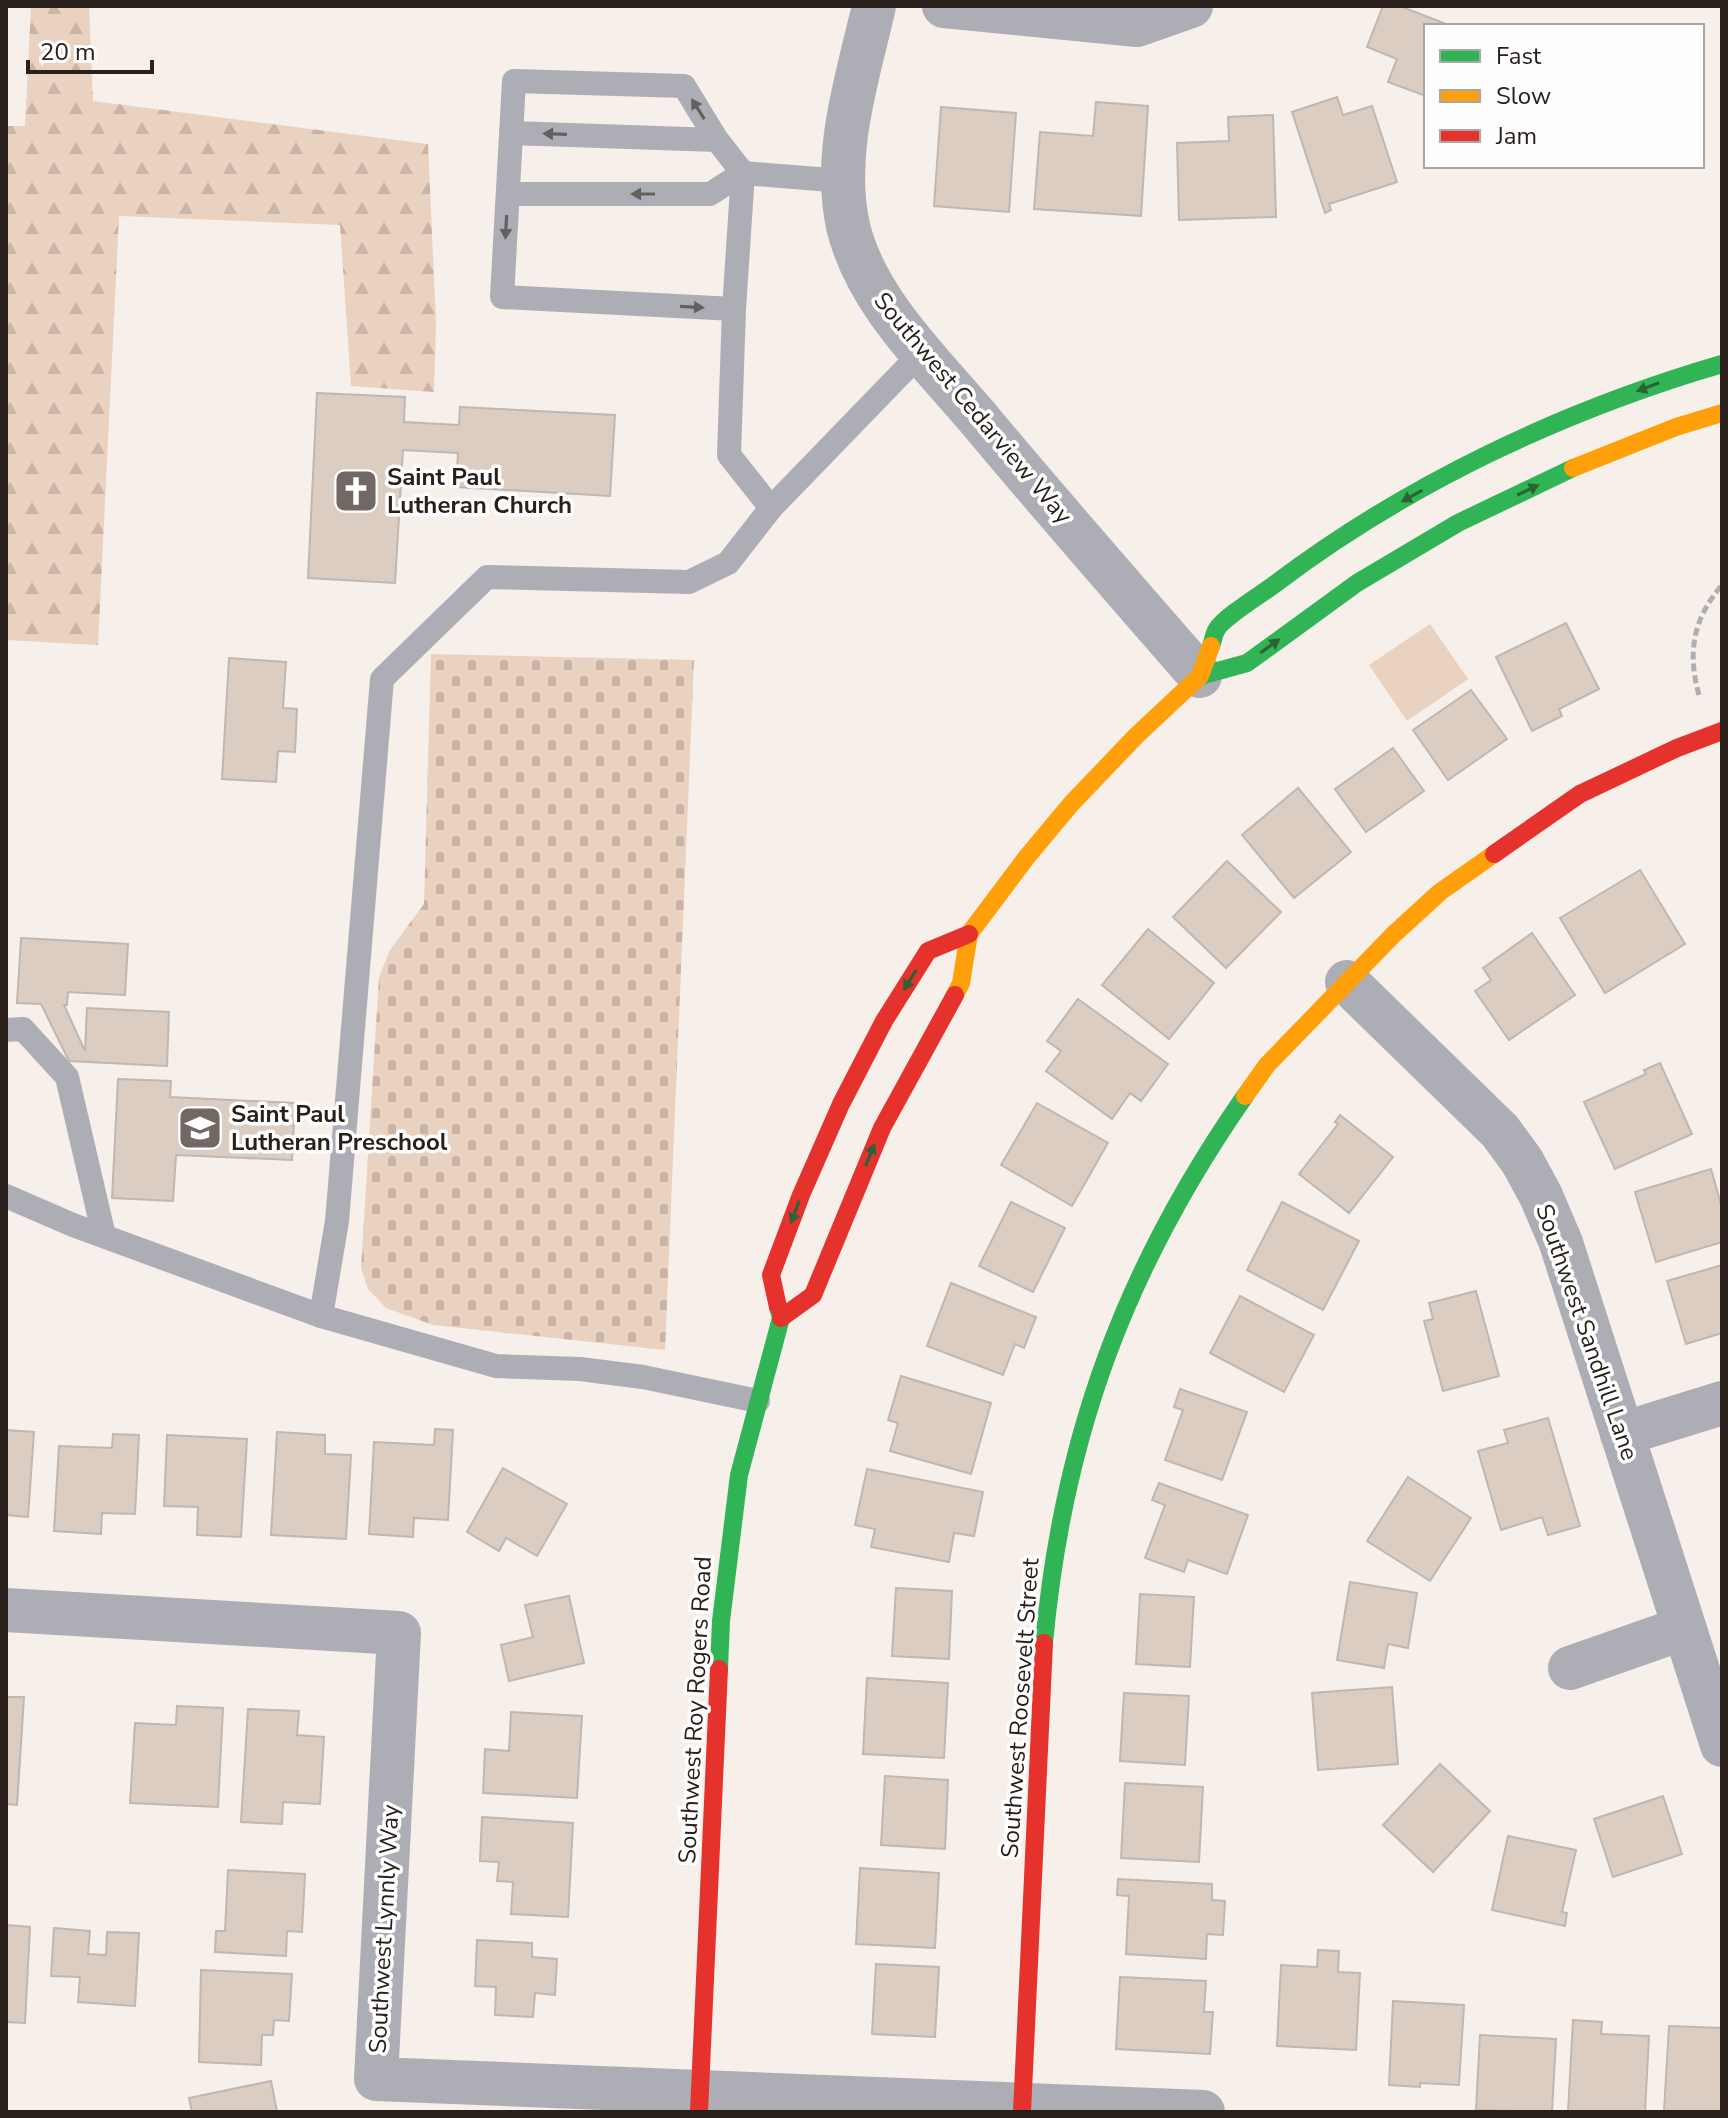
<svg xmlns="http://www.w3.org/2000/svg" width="1728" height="2118" font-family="'Nunito Sans',sans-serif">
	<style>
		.grass { fill: #ead2c1 }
		.forest { fill: url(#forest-firs) }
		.cemetery { fill: url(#cemetery-stones) }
		.building { fill: #dccdc2; stroke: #bfb7b2; stroke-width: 2 }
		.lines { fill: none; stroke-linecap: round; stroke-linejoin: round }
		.path { stroke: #afaeb1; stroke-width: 5; stroke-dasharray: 8 4; stroke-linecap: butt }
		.lane { stroke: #adaeb5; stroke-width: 24 }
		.street { stroke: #adaeb5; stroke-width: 44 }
		.fast { stroke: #30b455; stroke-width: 18 }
		.slow { stroke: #ff9f0a; stroke-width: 18 }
		.jam { stroke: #e5322d; stroke-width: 18 }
		.oneway { fill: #646060 }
		.oneway2 { fill: #2c6335 }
		.labels { text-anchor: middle; stroke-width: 7; stroke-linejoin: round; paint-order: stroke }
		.street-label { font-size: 24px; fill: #29201b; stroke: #fefefe }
		.poi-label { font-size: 24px; font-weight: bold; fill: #29201b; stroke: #fefefe; text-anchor: start }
	</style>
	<defs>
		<pattern id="forest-firs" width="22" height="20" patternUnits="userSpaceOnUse" patternTransform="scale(2)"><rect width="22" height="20" fill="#ead2c1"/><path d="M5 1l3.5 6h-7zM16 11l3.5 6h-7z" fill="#c9b4a5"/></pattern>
		<pattern id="cemetery-stones" width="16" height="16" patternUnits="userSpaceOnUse" patternTransform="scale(2)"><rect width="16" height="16" fill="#ead2c1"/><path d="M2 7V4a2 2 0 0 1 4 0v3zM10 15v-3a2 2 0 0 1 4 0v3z" fill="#c9b4a5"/></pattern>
	</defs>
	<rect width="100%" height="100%" fill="#f6efea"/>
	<polygon class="grass" points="1430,624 1468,679 1407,721 1369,665"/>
	<polygon class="forest" points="31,6 89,6 93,101 428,144 436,323 434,392 351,386 340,225 119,216 98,645 6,640 6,126 25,126"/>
	<polygon class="cemetery" points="431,654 694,660 665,1350 433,1325 386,1308 368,1289 361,1268 379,977 390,950 424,904"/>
	<g class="building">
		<polygon points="1383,6 1400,6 1451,26 1426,26 1426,96 1388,82 1397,59 1367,47"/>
		<polygon points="1337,97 1343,115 1372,106 1397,182 1329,204 1331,210 1325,213 1292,112"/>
		<polygon points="1096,102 1148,106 1141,216 1034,209 1040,132 1093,136"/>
		<polygon points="941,107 1016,113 1009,212 934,206"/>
		<polygon points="1273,115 1276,217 1179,220 1177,143 1229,141 1228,117"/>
		<polygon points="317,393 405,397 404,422 459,425 460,407 615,415 610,496 456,487 458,453 403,450 395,583 308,578"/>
		<polygon points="1566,623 1599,689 1559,709 1562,716 1532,731 1496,657"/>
		<polygon points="229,658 286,662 283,708 297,709 295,752 278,751 276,782 222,779"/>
		<polygon points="1471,690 1507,739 1448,780 1413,730"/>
		<polygon points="1393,748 1424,791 1366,832 1335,789"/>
		<polygon points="1298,788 1351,852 1294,898 1242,835"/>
		<polygon points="1227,861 1281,912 1226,968 1173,917"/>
		<polygon points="1640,870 1685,944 1605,993 1560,918"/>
		<polygon points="1148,929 1214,983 1169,1039 1102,985"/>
		<polygon points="1532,933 1575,995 1509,1040 1475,991 1491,980 1483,968"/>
		<polygon points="21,938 128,944 125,995 68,992 67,1005 64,1005 85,1051 87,1008 169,1012 167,1066 69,1061 41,1004 17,1003"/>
		<polygon points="1078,999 1168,1064 1141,1101 1130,1093 1112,1119 1046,1071 1061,1051 1047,1041"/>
		<polygon points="1660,1063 1692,1134 1615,1169 1584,1102 1646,1074 1644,1070"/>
		<polygon points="118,1079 171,1081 170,1097 295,1103 292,1160 176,1155 173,1201 112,1198"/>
		<polygon points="1037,1103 1108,1143 1072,1206 1001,1165"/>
		<polygon points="1340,1115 1393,1157 1349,1213 1299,1174 1338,1124 1335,1122"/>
		<polygon points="1711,1169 1722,1208 1722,1242 1656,1262 1635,1192"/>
		<polygon points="1011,1202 1065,1228 1033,1292 979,1266"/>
		<polygon points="1282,1202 1359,1241 1323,1310 1247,1270"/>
		<polygon points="1722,1265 1722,1333 1686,1344 1667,1281"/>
		<polygon points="951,1283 1036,1317 1024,1348 1015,1344 1003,1375 927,1346"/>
		<polygon points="1476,1291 1499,1376 1443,1391 1424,1321 1433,1319 1429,1303"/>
		<polygon points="1240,1296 1314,1335 1284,1392 1210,1353"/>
		<polygon points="901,1376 991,1403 971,1474 890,1451 898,1423 888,1420"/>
		<polygon points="1180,1389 1247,1412 1222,1480 1165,1460 1183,1410 1174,1407"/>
		<polygon points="1548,1418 1580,1526 1548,1535 1542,1517 1501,1530 1478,1451 1508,1443 1504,1430"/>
		<polygon points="435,1429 453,1430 448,1520 414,1518 413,1537 369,1534 374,1442 434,1445"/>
		<polygon points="6,1430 34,1432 28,1517 6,1515"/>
		<polygon points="277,1432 325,1435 325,1454 351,1455 346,1539 271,1535"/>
		<polygon points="113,1434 139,1435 135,1514 102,1513 101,1534 54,1531 59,1446 112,1448"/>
		<polygon points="167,1435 247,1439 241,1537 197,1535 198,1507 164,1506"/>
		<polygon points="503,1468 567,1504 537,1556 506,1538 499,1551 467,1532"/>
		<polygon points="867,1469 983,1492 974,1536 954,1533 949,1562 871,1547 875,1529 855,1525"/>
		<polygon points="1408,1477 1471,1518 1430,1581 1367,1541"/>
		<polygon points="1159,1483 1248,1515 1227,1574 1188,1560 1184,1572 1145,1558 1165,1505 1152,1500"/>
		<polygon points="1350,1582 1417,1593 1408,1648 1388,1644 1384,1668 1337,1660"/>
		<polygon points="896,1588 952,1591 949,1659 892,1656"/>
		<polygon points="1140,1594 1194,1597 1190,1667 1136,1664"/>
		<polygon points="569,1596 584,1663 509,1681 501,1645 533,1637 525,1605"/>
		<polygon points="867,1678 948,1683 944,1758 863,1754"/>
		<polygon points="1392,1687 1398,1764 1318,1770 1312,1693"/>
		<polygon points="1124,1693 1189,1696 1185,1765 1120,1761"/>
		<polygon points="7,1697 24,1697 17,1805 6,1804"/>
		<polygon points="177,1706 223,1708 218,1807 130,1803 135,1723 176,1725"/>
		<polygon points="248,1709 299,1711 297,1735 324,1737 320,1804 283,1802 282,1824 241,1822"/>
		<polygon points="511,1712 582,1716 577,1798 483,1793 485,1749 509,1751"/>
		<polygon points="1440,1764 1490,1811 1433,1872 1383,1825"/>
		<polygon points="885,1776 948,1780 945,1849 881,1845"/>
		<polygon points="1125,1783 1203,1787 1199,1862 1121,1858"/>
		<polygon points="1663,1796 1682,1854 1613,1877 1594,1819"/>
		<polygon points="482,1817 573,1823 568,1917 511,1914 513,1882 497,1881 499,1862 480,1861"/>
		<polygon points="1508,1836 1576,1850 1562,1912 1567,1913 1565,1926 1492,1910"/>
		<polygon points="860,1868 939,1873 935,1948 856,1944"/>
		<polygon points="228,1870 305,1874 302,1932 287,1931 286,1956 215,1952 216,1931 225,1931"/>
		<polygon points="1118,1879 1212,1884 1212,1900 1225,1901 1223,1935 1207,1934 1206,1959 1126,1954 1129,1896 1117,1895"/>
		<polygon points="6,1925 30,1927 25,2023 6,2022"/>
		<polygon points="54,1928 90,1931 88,1954 106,1955 107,1932 139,1933 135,2006 78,2002 80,1977 51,1976"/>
		<polygon points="477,1940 532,1943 532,1957 557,1959 555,1995 535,1993 533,2017 495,2015 496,1987 475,1986"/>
		<polygon points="1318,1950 1339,1951 1338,1972 1360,1973 1356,2050 1277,2046 1281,1965 1317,1967"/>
		<polygon points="876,1964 939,1967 935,2037 872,2034"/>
		<polygon points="201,1970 292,1974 289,2021 274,2020 273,2035 262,2035 261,2065 199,2062"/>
		<polygon points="1120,1977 1206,1981 1204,2012 1213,2012 1210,2054 1116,2049"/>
		<polygon points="1393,2001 1464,2005 1459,2085 1420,2083 1420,2087 1389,2085"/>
		<polygon points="1573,2020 1602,2022 1601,2034 1649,2036 1645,2112 1568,2112"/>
		<polygon points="1669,2026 1722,2028 1722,2112 1664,2111"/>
		<polygon points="1480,2035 1556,2039 1552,2112 1476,2110"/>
		<polygon points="271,2081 277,2112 192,2112 189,2098"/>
	</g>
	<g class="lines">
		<path class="path" d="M1699,695C1687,652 1693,619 1722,585"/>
		<g class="lane">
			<polyline points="511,133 717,140"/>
			<polyline points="508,194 710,194 743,173 843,181"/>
			<polyline points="734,309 502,297 514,81 684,86 717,140 743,173 734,309 729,455 771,508"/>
			<polyline points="6,1030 23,1029 67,1077 104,1236"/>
			<polyline points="6,1196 73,1225 321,1316 496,1366 580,1369 643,1377 758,1401"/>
			<polyline points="321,1316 337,1221 382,679 487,577 689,582 728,563 771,508 922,352"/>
		</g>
		<g class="street">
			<path d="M874,6C858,77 832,152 848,226C866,303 934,365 983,424C1054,509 1127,592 1200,676"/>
			<polyline points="944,6 1137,25 1191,6"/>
			<polyline points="1347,982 1500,1131 1522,1161 1541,1196 1561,1243 1722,1745"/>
			<polyline points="1622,1434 1722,1403"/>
			<polyline points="6,1610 399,1633 376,2079 1203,2112"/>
			<polyline points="1570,1668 1684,1628"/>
		</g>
		<g class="fast">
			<path d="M1211,646C1213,641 1214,633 1217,629C1224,617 1262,594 1275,584C1407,484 1564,410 1722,364"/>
			<polyline points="1200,676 1247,663 1357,583 1458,523 1573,468"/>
			<path d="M1044,1643C1063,1435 1126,1267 1245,1096"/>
			<polyline points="719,1669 721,1621 739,1475 781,1318 778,1307"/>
		</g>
		<g class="slow">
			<polyline points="1573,468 1676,427 1722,413"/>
			<polyline points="955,995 961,983 969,934 1026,858 1071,804 1136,736 1200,676 1211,646"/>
			<polyline points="1245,1096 1267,1065 1393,935 1440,892 1494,854"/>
		</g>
		<g class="jam">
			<polyline points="1494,854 1580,794 1677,748 1722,731"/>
			<polyline points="778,1307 771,1275 801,1195 841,1104 884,1021 928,951 969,934"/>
			<polyline points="781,1318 813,1295 882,1128 955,995"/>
			<polyline points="699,2112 719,1669"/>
			<polyline points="1022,2112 1044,1643"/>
		</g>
	</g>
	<defs><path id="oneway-solid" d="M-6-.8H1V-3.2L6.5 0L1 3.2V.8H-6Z" transform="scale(2)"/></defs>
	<g class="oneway">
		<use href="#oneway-solid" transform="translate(698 109) rotate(-122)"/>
		<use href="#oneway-solid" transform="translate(555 134) rotate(-178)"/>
		<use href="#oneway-solid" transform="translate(643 194) rotate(-180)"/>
		<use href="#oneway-solid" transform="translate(506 227) rotate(93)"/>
		<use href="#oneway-solid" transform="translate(692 307) rotate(3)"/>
	</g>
	<g class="oneway2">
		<use href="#oneway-solid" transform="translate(1648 387) rotate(159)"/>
		<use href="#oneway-solid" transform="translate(1528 490) rotate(-25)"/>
		<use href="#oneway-solid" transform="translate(1412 496) rotate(151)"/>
		<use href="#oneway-solid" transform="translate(1270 646) rotate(-36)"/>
		<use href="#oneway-solid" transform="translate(910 980) rotate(122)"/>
		<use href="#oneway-solid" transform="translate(870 1155) rotate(-68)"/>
		<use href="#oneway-solid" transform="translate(795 1212) rotate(111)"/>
	</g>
	<defs>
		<g id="church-square" transform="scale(2.3)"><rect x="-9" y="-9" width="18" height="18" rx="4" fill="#716863" stroke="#fefefe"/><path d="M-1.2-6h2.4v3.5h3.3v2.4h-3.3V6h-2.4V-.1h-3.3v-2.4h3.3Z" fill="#fff"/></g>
		<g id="school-square" transform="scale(2.3)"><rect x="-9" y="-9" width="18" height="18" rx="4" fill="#716863" stroke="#fefefe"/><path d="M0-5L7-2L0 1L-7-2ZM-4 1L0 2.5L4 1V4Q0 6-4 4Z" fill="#fff"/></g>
	</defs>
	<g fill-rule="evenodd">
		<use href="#church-square" x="356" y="491"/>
		<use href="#school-square" x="200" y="1128"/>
	</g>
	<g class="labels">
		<g class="street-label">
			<text transform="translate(973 408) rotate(50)" y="8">Southwest Cedarview Way</text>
			<text transform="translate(1587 1332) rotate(71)" y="8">Southwest Sandhill Lane</text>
			<text transform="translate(1020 1708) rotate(-86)" y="8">Southwest Roosevelt Street</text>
			<text transform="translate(695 1710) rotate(-87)" y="8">Southwest Roy Rogers Road</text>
			<text transform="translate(384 1929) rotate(-87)" y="8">Southwest Lynnly Way</text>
		</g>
		<g class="poi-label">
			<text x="387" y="485">Saint Paul<tspan x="387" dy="28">Lutheran Church</tspan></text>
			<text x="231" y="1122">Saint Paul<tspan x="231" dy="28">Lutheran Preschool</tspan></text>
		</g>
	</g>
	<rect width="1728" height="2118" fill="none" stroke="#29201b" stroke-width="16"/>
	<rect x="1424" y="24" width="280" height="144" fill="#fefefe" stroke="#a9a5a3" stroke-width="2"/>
	<rect x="1440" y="50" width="40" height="12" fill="#30b455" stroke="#a9a5a3" stroke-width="2"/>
	<text x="1496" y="64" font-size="24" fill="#29201b">Fast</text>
	<rect x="1440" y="90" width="40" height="12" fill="#ff9f0a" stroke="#a9a5a3" stroke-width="2"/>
	<text x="1496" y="104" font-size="24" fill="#29201b">Slow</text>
	<rect x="1440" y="130" width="40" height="12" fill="#e5322d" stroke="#a9a5a3" stroke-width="2"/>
	<text x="1496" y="144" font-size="24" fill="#29201b">Jam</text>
	<path d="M28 60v12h124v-12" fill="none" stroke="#29201b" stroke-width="4"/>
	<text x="40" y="60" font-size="24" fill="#29201b" stroke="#fefefe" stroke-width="6" paint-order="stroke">20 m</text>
</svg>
